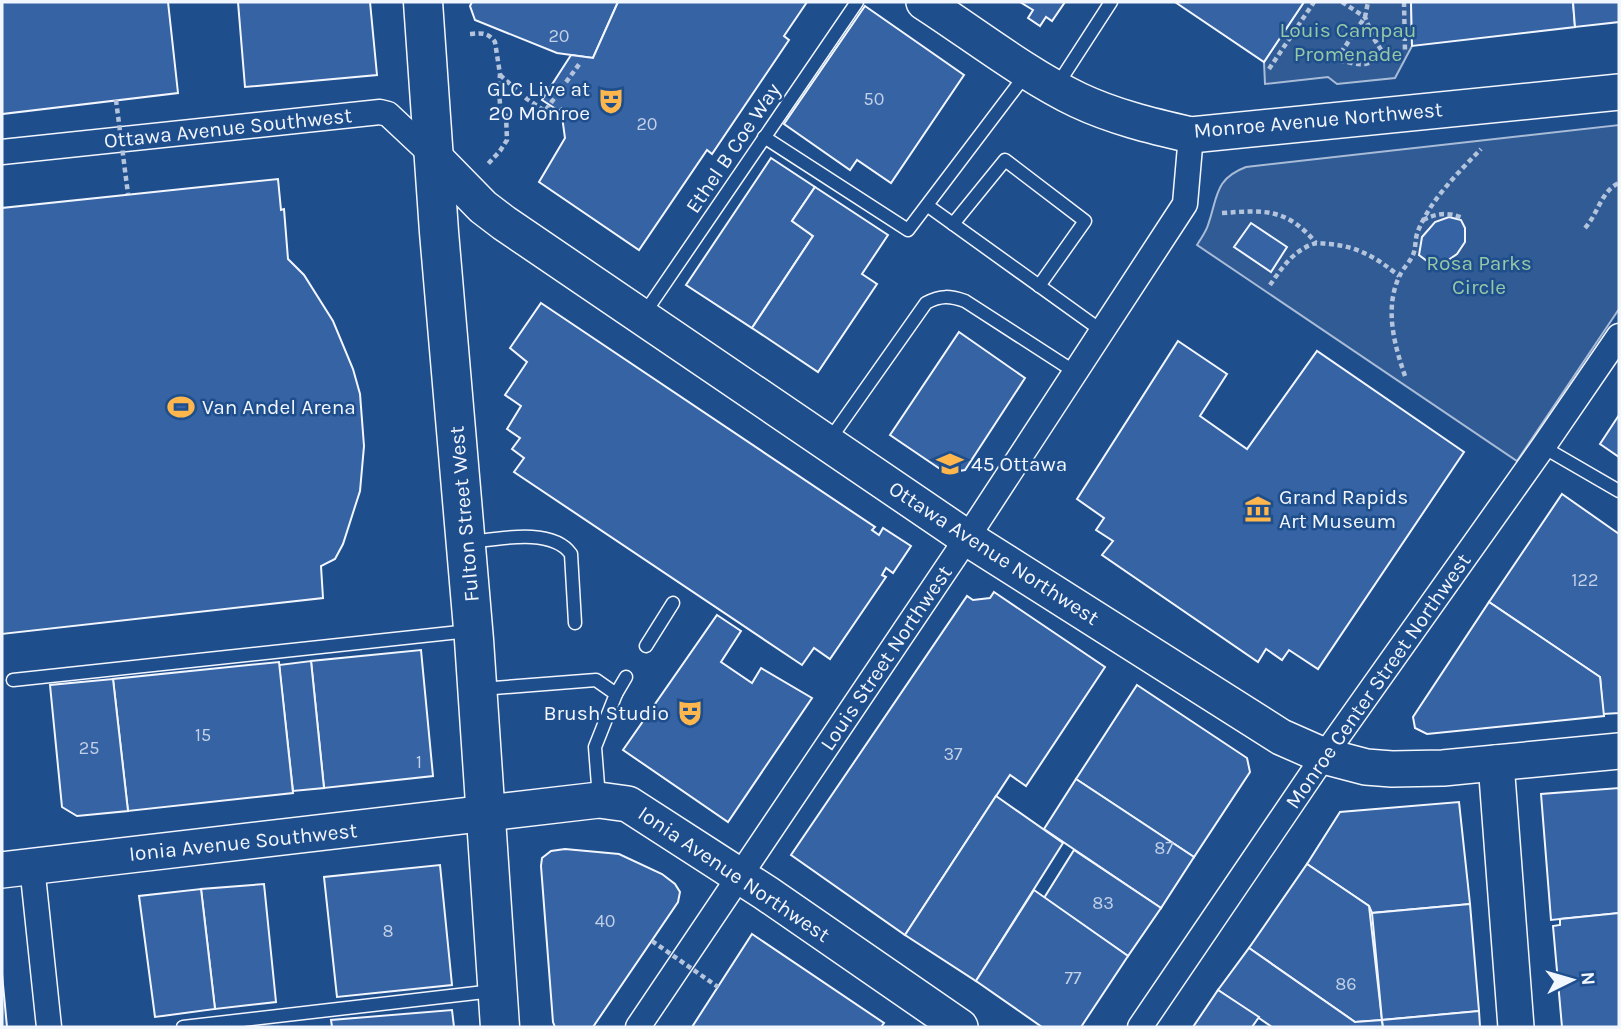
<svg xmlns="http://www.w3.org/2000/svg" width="1621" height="1029" font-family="Karla,sans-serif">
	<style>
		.green { fill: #305b95; stroke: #a8bbd7; stroke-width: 2 }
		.building { fill: #3563a3; stroke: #f2f6ff; stroke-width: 2 }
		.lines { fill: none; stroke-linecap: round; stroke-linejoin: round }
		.lane-casing { stroke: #f2f6ff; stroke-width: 15 }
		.street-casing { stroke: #f2f6ff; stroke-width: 27 }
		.secondary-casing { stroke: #f2f6ff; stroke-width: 38 }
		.primary-casing { stroke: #f2f6ff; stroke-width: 41 }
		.path { stroke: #b3c4dc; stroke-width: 4.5; stroke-dasharray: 5 3.5; stroke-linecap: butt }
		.lane { stroke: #1f4e8c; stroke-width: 12 }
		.street { stroke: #1f4e8c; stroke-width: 24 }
		.secondary { stroke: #1f4e8c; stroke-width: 35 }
		.primary { stroke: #1f4e8c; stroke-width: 38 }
		.path-bridge { stroke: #b3c4dc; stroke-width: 4.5; stroke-dasharray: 5 3.5; stroke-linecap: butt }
		.labels { text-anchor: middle; stroke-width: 5; stroke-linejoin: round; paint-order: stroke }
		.number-label { font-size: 18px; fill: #c3d1e8 }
		.park-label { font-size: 21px; fill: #97c8a6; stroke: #1f4e8c }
		.poi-label { font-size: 21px; fill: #f2f6ff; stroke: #1f4e8c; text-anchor: start }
		.street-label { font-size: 21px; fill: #f2f6ff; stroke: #1f4e8c }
	</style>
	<rect width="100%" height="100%" fill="#1f4e8c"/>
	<g class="green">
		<polygon points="1304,2 1411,2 1412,46 1395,78 1337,84 1328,77 1265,84 1264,62"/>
		<path d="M1619,125V309L1517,461L1197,245C1201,238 1206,232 1208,225C1218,197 1214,179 1246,167Z"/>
	</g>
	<g class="building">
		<polygon points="2,2 168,2 178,93 2,114"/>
		<polygon points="238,2 370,2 377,75 245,87"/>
		<polygon points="472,2 618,2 593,58 557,53 475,20 470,6"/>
		<polygon points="618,2 807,2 784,36 789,40 712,154 707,150 639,250 539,182 565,138 561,109 559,111 542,100 571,55 593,58"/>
		<polygon points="1020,2 1065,2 1052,21 1046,17 1040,26 1028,18 1033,10"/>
		<polygon points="1175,2 1304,2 1264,62"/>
		<polygon points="1411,2 1573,2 1575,27 1412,46"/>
		<polygon points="1573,2 1619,2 1619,22 1575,27"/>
		<polygon points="865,6 964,75 891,183 857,160 850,170 784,124"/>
		<polygon points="771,158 815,187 792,221 813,236 752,328 686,285"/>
		<polygon points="278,179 281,210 284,209 288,259 304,275 333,321 353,369 360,394 364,446 360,491 343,544 335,559 321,566 323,598 2,634 2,208"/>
		<polygon points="815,187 888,235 862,274 877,284 818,372 752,328 813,236 792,221"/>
		<polygon points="1449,217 1461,220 1465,228 1465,242 1457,254 1444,263 1431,264 1419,255 1422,237 1435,222"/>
		<polygon points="1251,223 1287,247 1271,272 1234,247"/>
		<polygon points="541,303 875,527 872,530 879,535 883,528 911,546 893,573 886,568 882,575 886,577 830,659 814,648 802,665 514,472 524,458 512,449 520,438 507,429 521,406 505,395 527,362 510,348"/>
		<polygon points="959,332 1025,378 965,470 946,473 890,435"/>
		<polygon points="1178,341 1227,374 1200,416 1247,449 1317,351 1464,452 1318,669 1289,650 1282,660 1266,649 1258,662 1102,555 1113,541 1096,530 1104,518 1077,499"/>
		<polygon points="1619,415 1619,457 1600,444"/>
		<polygon points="1562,494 1619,534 1619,713 1603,714 1600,677 1489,602"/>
		<polygon points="994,592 1105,667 1026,786 1010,775 905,935 791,855 967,596 973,600 990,598"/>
		<polygon points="1489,602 1600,677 1604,716 1427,734 1415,728 1413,717"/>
		<polygon points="717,615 741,631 721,662 752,683 761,668 812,698 728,822 623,750"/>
		<polygon points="421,650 433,776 324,788 311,661"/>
		<polygon points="311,661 324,788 293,791 279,665"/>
		<polygon points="279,662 293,793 128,811 113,679"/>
		<polygon points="113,679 128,811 77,816 62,807 50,685"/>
		<polygon points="1137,685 1247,758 1250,772 1194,857 1076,779"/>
		<polygon points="1076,779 1194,857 1161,908 1044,829"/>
		<polygon points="1619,788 1619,913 1551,920 1541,794"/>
		<polygon points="996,796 1063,843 976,981 905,935"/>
		<polygon points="1459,802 1470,904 1372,913 1369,906 1307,864 1340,812"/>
		<polygon points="565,849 619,854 662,874 675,884 680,892 678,902 593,1027 555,1027 553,1022 541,866 542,858 551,851"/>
		<polygon points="1074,850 1161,908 1128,956 1044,898"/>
		<polygon points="1307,864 1369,906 1382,1020 1355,1022 1249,948"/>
		<polygon points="440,865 452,985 337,997 324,877"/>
		<polygon points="264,884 276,1002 215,1009 201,889"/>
		<polygon points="201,889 215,1009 155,1017 139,896"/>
		<polygon points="1034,890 1128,956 1081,1027 1042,1027 976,981"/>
		<polygon points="1470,904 1479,1011 1382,1020 1372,913"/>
		<polygon points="1619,913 1619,1027 1562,1027 1553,926 1560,925 1560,919"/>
		<polygon points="752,934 884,1023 881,1027 692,1027"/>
		<polygon points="1249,948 1355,1022 1382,1020 1383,1027 1272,1027 1218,990"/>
		<polygon points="2,974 7,1027 2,1027"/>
		<polygon points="1218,990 1259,1017 1252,1027 1193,1027"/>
		<polygon points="452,1010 454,1027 332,1027 331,1020"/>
		<polygon points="1479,1011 1480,1027 1383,1027 1382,1020"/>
	</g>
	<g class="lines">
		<g class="lane-casing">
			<g id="lane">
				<polyline points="1056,87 1111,2"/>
				<polyline points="764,137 908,230 1026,74"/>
				<polyline points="928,206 1102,331"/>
				<polyline points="953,224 1005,160 1085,221 1039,286"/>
				<polyline points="644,314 857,2"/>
				<path d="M828,442L926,303C941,295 950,296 965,301L1075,372"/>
				<polyline points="1543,447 1619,491"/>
				<path d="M470,542C498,539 552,527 571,554L575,623"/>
				<polyline points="646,646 673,603"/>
				<polyline points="13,680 469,631"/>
				<polyline points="481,689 596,680 616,694 595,747 599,798"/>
				<polyline points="616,694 626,677"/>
				<polyline points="183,1027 493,991"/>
			</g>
		</g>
		<g class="street-casing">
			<g id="street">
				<polyline points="2,152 380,112 388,114 436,159"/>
				<polyline points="32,866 49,1027"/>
				<polyline points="638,1027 967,538 1185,204 1191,135"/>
				<polyline points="1140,1027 1324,756 1543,447 1619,336"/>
			</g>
		</g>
		<g class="secondary-casing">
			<g id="secondary">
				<path d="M924,2C972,33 1026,75 1078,100C1114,117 1152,126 1191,135L1619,92"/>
				<polyline points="436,159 483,207 504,223 967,538 1281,737 1324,756 1366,767 1392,769 1443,768 1619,751"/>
				<polyline points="1496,763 1516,1027"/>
				<polyline points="2,870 599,800 628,804 766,893 960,1027"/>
			</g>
		</g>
		<g class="primary-casing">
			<polyline id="primary" points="423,2 439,232 474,640 500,1027"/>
		</g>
		<g class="path">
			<path d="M1342,2L1365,17L1373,37L1383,53C1364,71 1359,63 1336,60L1365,17L1368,2"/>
			<polyline points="1404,2 1405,51"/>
			<path d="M470,34C481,33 488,32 495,42L500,74L499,90L500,104L506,116L507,140L500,151L486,166"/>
			<polyline points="1269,69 1314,2"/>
			<polyline points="500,75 527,99 545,111 580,63"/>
			<path d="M1222,213C1264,210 1287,208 1316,243"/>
			<path d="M1423,220C1437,213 1448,212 1463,218"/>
			<path d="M1585,228C1598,214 1601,191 1619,183"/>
			<path d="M1270,285C1281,269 1293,251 1313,244C1318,242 1324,244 1330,244C1359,247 1377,258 1399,276"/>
			<path d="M1405,376C1394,344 1384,307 1400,275C1403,268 1412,260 1414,252C1416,245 1415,238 1418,231C1431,199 1458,173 1481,149"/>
		</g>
		<use href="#lane" class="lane"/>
		<use href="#street" class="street"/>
		<use href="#secondary" class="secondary"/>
		<use href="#primary" class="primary"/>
		<g class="path-bridge">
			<polyline points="116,100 128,194"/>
			<polyline points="652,941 718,987"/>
		</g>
	</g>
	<defs>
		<g id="theatre-bare" transform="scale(2.1)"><path d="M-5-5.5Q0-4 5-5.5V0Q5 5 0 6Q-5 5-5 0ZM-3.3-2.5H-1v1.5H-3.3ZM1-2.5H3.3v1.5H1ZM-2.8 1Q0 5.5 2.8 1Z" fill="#ffb74d" stroke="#1f4e8c" stroke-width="2.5" paint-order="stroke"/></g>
		<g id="stadium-bare" transform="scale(2.1)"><path d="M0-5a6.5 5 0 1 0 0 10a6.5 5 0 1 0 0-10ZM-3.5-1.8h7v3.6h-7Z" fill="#ffb74d" stroke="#1f4e8c" stroke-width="2.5" paint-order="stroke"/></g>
		<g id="university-bare" transform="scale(2.1)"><path d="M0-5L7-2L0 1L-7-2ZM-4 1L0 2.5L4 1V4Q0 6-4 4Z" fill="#ffb74d" stroke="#1f4e8c" stroke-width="2.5" paint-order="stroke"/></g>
		<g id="museum-bare" transform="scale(2.1)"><path d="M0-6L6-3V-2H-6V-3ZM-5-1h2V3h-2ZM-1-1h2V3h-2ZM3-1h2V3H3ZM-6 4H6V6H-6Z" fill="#ffb74d" stroke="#1f4e8c" stroke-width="2.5" paint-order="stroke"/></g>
	</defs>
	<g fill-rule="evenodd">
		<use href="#theatre-bare" x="611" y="101"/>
		<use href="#stadium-bare" x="181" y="407"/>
		<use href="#university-bare" x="950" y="464"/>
		<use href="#museum-bare" x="1258" y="509"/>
		<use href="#theatre-bare" x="690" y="713"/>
	</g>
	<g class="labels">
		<g class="number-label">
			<text x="559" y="42">20</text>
			<text x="874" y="105">50</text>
			<text x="647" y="130">20</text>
			<text x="1585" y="586">122</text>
			<text x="203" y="741">15</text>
			<text x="89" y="754">25</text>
			<text x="953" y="760">37</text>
			<text x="419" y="768">1</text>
			<text x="1164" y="854">87</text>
			<text x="1103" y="909">83</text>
			<text x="605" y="927">40</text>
			<text x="388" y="937">8</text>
			<text x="1073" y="984">77</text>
			<text x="1346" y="990">86</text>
		</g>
		<g class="park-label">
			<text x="1348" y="37">Louis Campau<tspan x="1348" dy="24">Promenade</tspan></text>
			<text x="1479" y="270">Rosa Parks<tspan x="1479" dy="24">Circle</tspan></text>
		</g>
		<g class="poi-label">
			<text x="590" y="96" text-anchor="end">GLC Live at<tspan x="590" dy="24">20 Monroe</tspan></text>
			<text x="202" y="414">Van Andel Arena</text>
			<text x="971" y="471">45 Ottawa</text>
			<text x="1279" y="504">Grand Rapids<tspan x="1279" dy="24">Art Museum</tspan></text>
			<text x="669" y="720" text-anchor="end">Brush Studio</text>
		</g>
		<g class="street-label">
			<text transform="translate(1318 120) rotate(-5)" y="7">Monroe Avenue Northwest</text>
			<text transform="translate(228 128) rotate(-6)" y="7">Ottawa Avenue Southwest</text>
			<text transform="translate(733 148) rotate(-56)" y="7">Ethel B Coe Way</text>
			<text transform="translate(464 514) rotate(-95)" y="7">Fulton Street West</text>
			<text transform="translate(994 553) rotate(33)" y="7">Ottawa Avenue Northwest</text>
			<text transform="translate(886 658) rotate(-56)" y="7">Louis Street Northwest</text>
			<text transform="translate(1378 681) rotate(-55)" y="7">Monroe Center Street Northwest</text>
			<text transform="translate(243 842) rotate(-6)" y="7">Ionia Avenue Southwest</text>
			<text transform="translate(734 874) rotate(34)" y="7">Ionia Avenue Northwest</text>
		</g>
	</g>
	<rect width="1621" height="1029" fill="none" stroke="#f2f6ff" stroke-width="7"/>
	<g transform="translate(1572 980) rotate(85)" stroke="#1f4e8c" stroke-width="5" paint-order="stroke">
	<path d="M0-5L12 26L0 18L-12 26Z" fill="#f2f6ff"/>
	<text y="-10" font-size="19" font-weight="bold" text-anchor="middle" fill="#f2f6ff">N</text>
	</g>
</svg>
